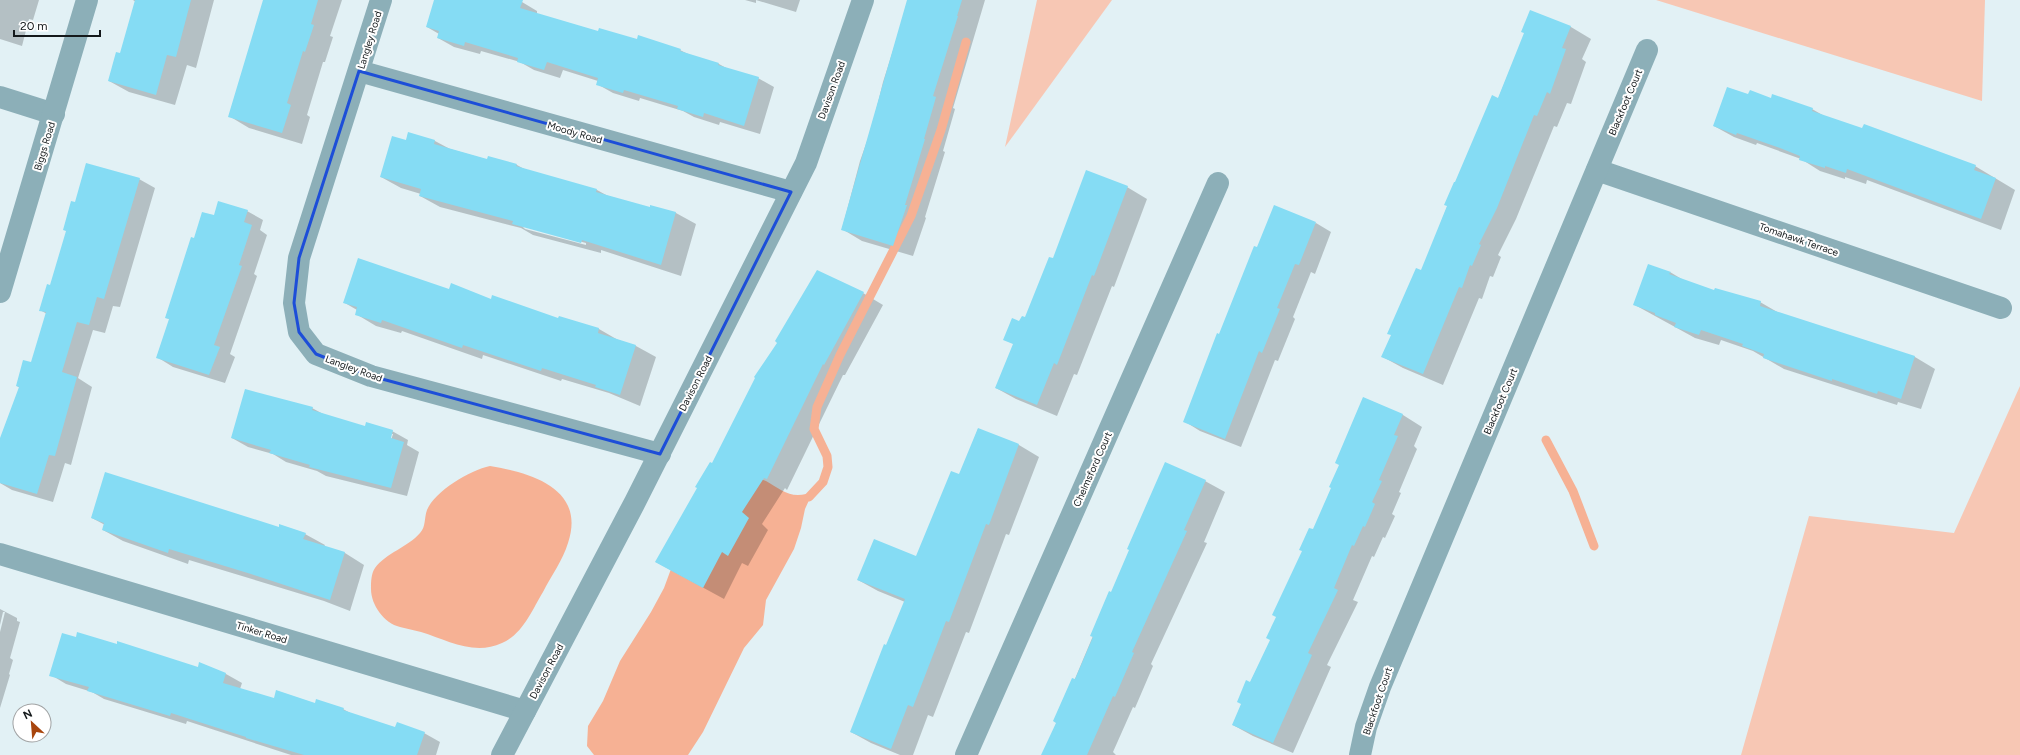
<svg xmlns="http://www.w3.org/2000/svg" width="2020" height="755" font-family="Figtree,sans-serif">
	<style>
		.green { fill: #f7c7b4 }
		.water { fill: #f6b194 }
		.shadow { fill: #0003; fill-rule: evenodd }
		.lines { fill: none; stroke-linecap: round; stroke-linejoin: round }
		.stream { stroke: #f6b194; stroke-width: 9 }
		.building { fill: #85dcf4 }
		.minor { stroke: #8cafb8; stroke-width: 22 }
		.marked { fill: none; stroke: #1d4ed8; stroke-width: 3; stroke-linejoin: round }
		.labels { text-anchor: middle; stroke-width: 4; stroke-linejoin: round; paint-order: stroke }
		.street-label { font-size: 10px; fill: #14191b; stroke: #fff }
	</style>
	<rect width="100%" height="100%" fill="#e2f1f5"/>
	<g class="green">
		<polygon points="1037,0 1112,0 1005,147"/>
		<polygon points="1656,0 1985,0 1982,101"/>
		<polygon points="2020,386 2020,755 1741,755 1809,516 1954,533"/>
	</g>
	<g class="water">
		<path d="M490,466C532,473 586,489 568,543C563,560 551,576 543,592C532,610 523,634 502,643C474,656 447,640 421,632C414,630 407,629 400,627C384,623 371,605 371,589C371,582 371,574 375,568C386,553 408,547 420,533C426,527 424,518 427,510C435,491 470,470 490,466Z"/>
		<path d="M745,473C752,476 759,478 766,481C780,489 789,498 806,494L810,498L805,509L801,528L794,549L766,600L763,625L744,648L703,732L688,755H594L587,746L588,726L603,701L620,661L651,612L664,588L678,550Z"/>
	</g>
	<g class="shadow">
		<polygon points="0,0 39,0 33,20 29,19 22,46 0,39"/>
		<polygon points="133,0 214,0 196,68 187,65 175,105 129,92 109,81 121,55 136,2"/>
		<polygon points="264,0 342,0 330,36 333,37 325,62 323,62 307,115 310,117 302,144 249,128 229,116"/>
		<polygon points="435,0 513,0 522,2 537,11 537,14 599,32 680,50 690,55 719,64 728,69 758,78 774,87 760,134 720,122 719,125 694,117 683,111 640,98 639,101 613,93 597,84 598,81 563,70 560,78 534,70 520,62 481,51 480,54 454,47 438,38 439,34 427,27"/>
		<polygon points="745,0 800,0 796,12 756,0 756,3"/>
		<polygon points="909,0 985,0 953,108 955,109 943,151 945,152 925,217 926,218 913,256 862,241 842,229 860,161 872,127 883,82"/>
		<polygon points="1531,11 1571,27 1591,39 1582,59 1586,62 1571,104 1567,103 1557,127 1554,126 1516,219 1498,255 1501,257 1493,277 1490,276 1482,299 1479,298 1443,385 1403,368 1383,357 1422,271 1456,184 1498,99 1525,33"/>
		<polygon points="1749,95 1812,109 1826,117 1975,166 2015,190 2001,230 1867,180 1866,184 1845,177 1845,179 1820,171 1801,159 1757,143 1756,145 1734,137 1714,126"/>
		<path d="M408,134L435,141L450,149L488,160L489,157L517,165L526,170L597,190L608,196L650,209L651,206L676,213L696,224L681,276L601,250V253L533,235L521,228L440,207L420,196L421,194L401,188L381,177L406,142ZM522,226L586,243V245L525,229Z"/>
		<polygon points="139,179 155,188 120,307 113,306 105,333 93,330 78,378 92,387 71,465 65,463 53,502 12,490 0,483 0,445 20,388 17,386 32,364 47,314 40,310 51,286 75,203"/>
		<polygon points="1127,187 1147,199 1114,287 1112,286 1077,375 1074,374 1057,416 1016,399 996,388 1014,344 1005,339 1026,318 1053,259"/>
		<polygon points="247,211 263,220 260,230 267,235 254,274 257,276 230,354 235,357 225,383 173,367 157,357 170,319 166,318 194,240 214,217"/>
		<polygon points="1316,223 1331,232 1315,274 1311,272 1293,317 1295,319 1278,361 1275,360 1241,447 1200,431 1184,421 1258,249"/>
		<polygon points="1670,272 1685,281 1714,291 1760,302 1779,313 1915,357 1935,369 1921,409 1898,402 1897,405 1809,377 1784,369 1753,351 1721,340 1719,345 1695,338 1635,305"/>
		<polygon points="449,290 559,319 560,317 599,329 618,340 636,346 656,357 640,406 609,393 562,379 561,381 483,355 482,359 402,331 401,333 376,326 356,314 357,310 345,303"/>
		<polygon points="863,293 883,305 845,375 843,375 787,490 785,488 762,524 768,530 748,566 742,563 724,599 656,562 713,465"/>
		<polygon points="1364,398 1403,415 1422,427 1414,446 1417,449 1399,492 1401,493 1392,514 1395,516 1385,538 1383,537 1374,557 1372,556 1353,600 1358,602 1327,665 1331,667 1293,753 1253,736 1233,725 1250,683 1271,640 1277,617 1332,487"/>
		<path d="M312,408L325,415L365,427L392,431L408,440L407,445L419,452L407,496L326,476L317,471L286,462L273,454L248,447L232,438ZM391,434H393L390,443Z"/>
		<polygon points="978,429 1019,445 1039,457 1009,535 1006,534 969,633 966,632 933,717 928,715 913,755 900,755 871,743 851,732 905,602 878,591 858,580 917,557 960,476"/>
		<polygon points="1205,481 1225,492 1204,542 1207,543 1151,664 1153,666 1135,708 1133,707 1113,752 1116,755 1043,755 1111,593"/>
		<polygon points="92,518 279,528 305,534 325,545 324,547 345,553 364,565 350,611 324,601 189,560 188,564 123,541 103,530 105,525"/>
		<polygon points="0,609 17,618 17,621 20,622 10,658 13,660 9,674 10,675 0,708 0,632 5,612 3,612 0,625"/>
		<polygon points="200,663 226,674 242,683 240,689 274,699 343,709 352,714 396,728 424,733 440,742 436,755 291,755 187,721 186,724 104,699 92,692 66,684 51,675 198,668"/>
	</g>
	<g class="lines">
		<g class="stream">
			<polyline points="1546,440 1573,491 1594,546"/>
			<polyline points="809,497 823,482 828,467 827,456 814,429 817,407 840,355 911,216 941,130 966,42"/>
		</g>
	</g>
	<g class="building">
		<polygon points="135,0 191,0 176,57 167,55 156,95 108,81 116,52 120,53"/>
		<polygon points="263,0 318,0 311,24 314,25 305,52 303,51 287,103 291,105 282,133 228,117"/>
		<polygon points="434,0 523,0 520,8 598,31 599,28 637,39 638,35 681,49 680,51 719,63 718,65 759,77 744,126 704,113 703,117 677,109 678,106 624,90 623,93 596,85 598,78 547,62 544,70 517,62 518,58 465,42 464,46 437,38 439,31 426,27"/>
		<polygon points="907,0 962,0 957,16 958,16 933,96 936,97 924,139 925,139 905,205 907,205 893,246 841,230"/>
		<polygon points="1530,10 1571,26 1562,48 1566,49 1550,94 1547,92 1537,116 1534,115 1497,208 1479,244 1481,245 1472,266 1470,265 1462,288 1459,287 1423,374 1381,357 1391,335 1387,334 1416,268 1421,270 1447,206 1444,205 1454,182 1455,182 1492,95 1498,98 1524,33 1521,32"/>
		<polygon points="1727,87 1748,94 1750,90 1771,98 1772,94 1813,108 1812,111 1862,128 1864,124 1976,165 1974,170 1996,178 1981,219 1847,169 1846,173 1825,166 1825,168 1799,160 1800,156 1780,148 1737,133 1736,135 1713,126"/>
		<polygon points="408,132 435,140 434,144 487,159 488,156 517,164 516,166 597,189 596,192 650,207 650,205 676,212 661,265 582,240 581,243 512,224 513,221 419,196 421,189 380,177 392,136 406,140"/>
		<polygon points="86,163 140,178 104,299 97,297 89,325 77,322 62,372 77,377 55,456 49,455 37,494 0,483 0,438 19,387 16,386 23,360 31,362 46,312 39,311 47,284 50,285 66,231 63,230 71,201 75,202"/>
		<polygon points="1086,170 1128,186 1094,276 1092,275 1057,365 1054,363 1037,405 995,388 1013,344 1003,340 1012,318 1019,321 1022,316 1025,317 1049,257 1053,258"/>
		<polygon points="218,201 248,210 244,222 252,225 239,265 242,266 214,345 220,347 209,375 156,358 169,319 165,318 191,237 194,238 202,212 214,215"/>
		<polygon points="1274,205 1316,222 1299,265 1295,264 1277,308 1280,309 1262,353 1259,351 1225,439 1183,422 1217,333 1219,334 1254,246 1257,247"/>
		<polygon points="358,258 449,289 451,283 491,299 492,295 558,318 559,316 599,328 598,333 636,345 620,395 595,387 596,385 542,368 541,371 463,345 462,348 382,320 381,323 355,315 357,307 343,303"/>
		<polygon points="1648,264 1671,272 1669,274 1714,290 1715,288 1761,301 1760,306 1915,356 1901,399 1878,391 1877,394 1832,379 1832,381 1763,358 1764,354 1742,346 1743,344 1701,330 1699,335 1674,327 1676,323 1655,315 1655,313 1633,305"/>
		<polygon points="817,270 864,292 824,365 823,364 767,479 764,478 742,512 749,518 728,556 722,552 703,588 655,562 697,488 695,487 710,462 712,463 755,378 754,377 777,343 775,341"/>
		<polygon points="245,389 313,407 312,410 365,426 366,422 393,430 391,438 404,442 391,488 309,467 310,465 269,453 271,450 231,438"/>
		<polygon points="1363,397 1403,414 1394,435 1398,436 1379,480 1382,481 1372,502 1375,504 1365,527 1363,526 1354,546 1352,545 1334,588 1338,590 1308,653 1312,655 1273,743 1232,725 1241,704 1237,702 1246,680 1250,682 1270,640 1266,638 1276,617 1272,615 1302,551 1299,550 1309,528 1313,529 1331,488 1329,487 1339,465 1335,463"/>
		<polygon points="978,428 1019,444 989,525 986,524 949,622 946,621 913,707 908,705 891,749 850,732 884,644 886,645 905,599 857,580 874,539 916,556 951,471 959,474"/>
		<polygon points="1165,462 1206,480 1184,530 1187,531 1132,652 1134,653 1115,697 1113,696 1087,755 1041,755 1056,723 1053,721 1072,678 1075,679 1093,637 1090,636 1109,591 1111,592 1129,550 1127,549"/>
		<polygon points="105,472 279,527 279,524 306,533 303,539 345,552 330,600 251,574 169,549 168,553 102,530 104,523 91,518"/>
		<polygon points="77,632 117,644 117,641 198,667 199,662 226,673 223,683 274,698 276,690 315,703 316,699 344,708 343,710 395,727 397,722 425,732 417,755 304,755 246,738 246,737 171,713 170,716 87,691 89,687 49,676 62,633 76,637"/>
	</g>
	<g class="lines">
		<g class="minor">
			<polyline points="381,0 299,258 294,303 299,332 316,354 371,376 660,454"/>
			<polyline points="359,71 791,192"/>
			<polyline points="0,97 54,114"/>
			<polyline points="1597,170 2001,308"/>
			<polyline points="0,292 87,0"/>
			<polyline points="0,554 525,711"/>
			<polyline points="502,755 635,502 806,163 863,0"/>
			<polyline points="966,755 1218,183"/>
			<polyline points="1360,755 1366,727 1380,687 1647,50"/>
		</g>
	</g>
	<path class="marked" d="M359,71L791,192L660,454L371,376L316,354L299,332L294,303L299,258Z"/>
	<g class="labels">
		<g class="street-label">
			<text transform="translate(369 40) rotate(-73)" y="4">Langley Road</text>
			<text transform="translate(831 90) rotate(-70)" y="4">Davison Road</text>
			<text transform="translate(1625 102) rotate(-67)" y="4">Blackfoot Court</text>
			<text transform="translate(575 132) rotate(16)" y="4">Moody Road</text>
			<text transform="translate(44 146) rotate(-73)" y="4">Biggs Road</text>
			<text transform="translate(1799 239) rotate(19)" y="4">Tomahawk Terrace</text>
			<text transform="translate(354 368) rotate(20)" y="4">Langley Road</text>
			<text transform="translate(695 383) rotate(-63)" y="4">Davison Road</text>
			<text transform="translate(1500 401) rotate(-67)" y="4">Blackfoot Court</text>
			<text transform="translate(1092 469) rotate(-66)" y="4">Chelmsford Court</text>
			<text transform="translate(262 632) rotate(17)" y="4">Tinker Road</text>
			<text transform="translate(546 671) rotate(-62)" y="4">Davison Road</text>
			<text transform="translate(1377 701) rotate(-71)" y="4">Blackfoot Court</text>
		</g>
	</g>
	<g transform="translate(32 723) rotate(334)"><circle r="19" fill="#ffffff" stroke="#a1a3a4"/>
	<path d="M0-3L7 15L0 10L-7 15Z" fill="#a8450d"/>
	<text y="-6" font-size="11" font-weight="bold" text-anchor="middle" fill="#14191b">N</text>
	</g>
	<path d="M14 30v6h86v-6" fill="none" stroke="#14191b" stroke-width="2"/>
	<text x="20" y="30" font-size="12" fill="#14191b" stroke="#ffffff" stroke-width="3" paint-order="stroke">20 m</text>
</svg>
